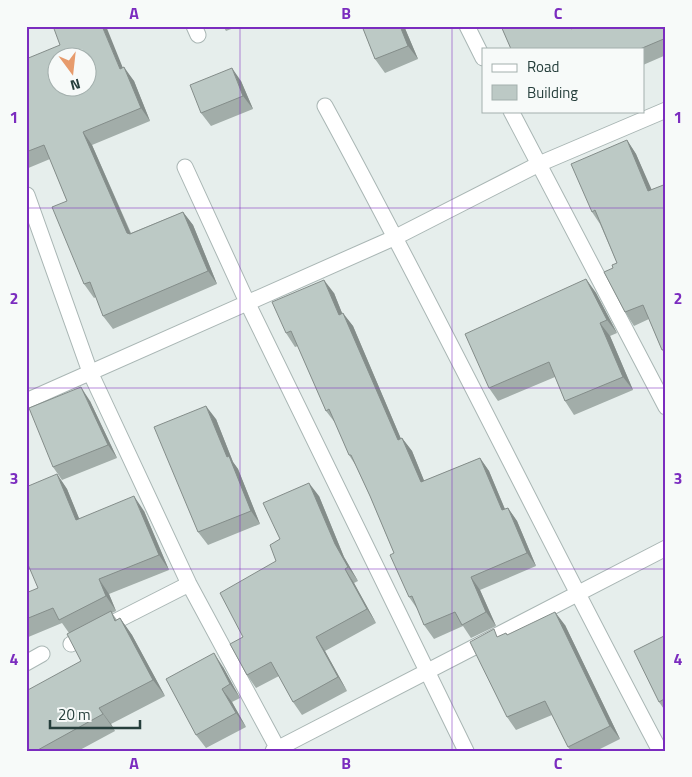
<svg xmlns="http://www.w3.org/2000/svg" width="692" height="777" font-family="'Titillium Web',sans-serif">
<style>
.lines{fill:none;stroke-linecap:round;stroke-linejoin:round}
.minor-casing{stroke:#a9b6b4;stroke-width:17}
.minor{stroke:#fff;stroke-width:15}
.wall{fill:#a2ada9}
.shaded-wall{fill:#848d8a}
.building{fill:#bcc9c5;stroke:#848d8a;fill-rule:evenodd}
.grid{fill:none;stroke:#7b2cbf;stroke-width:1;stroke-opacity:0.55}
.neatline{fill:none;stroke:#7b2cbf;stroke-width:2}
.grid-label{font-size:16px;text-anchor:middle;font-weight:bold;fill:#7b2cbf}
</style>
<rect width="100%" height="100%" fill="#e6eeec"/>
<g class="lines">
<defs>
<path id="minor" d="M194,26L198,35
M467,26L483,58
M325,106C441,319 546,537 660,751
M511,111L666,407
M185,167L247,302L466,751
M27,195L90,372L189,584L279,751
M26,401L396,237L539,164L666,110
M71,644L189,584
M26,663L42,654
M273,751L666,548"/>
</defs>
<use href="#minor" class="minor-casing"/>
<use href="#minor" class="minor"/>
</g>
<path class="wall" d="M223,26H239L226,31Z
M362,26H404L418,59L385,73L375,59Z
M501,26H573V28L666,26V55L643,65V49H511Z
M26,59L123,68L134,81L150,121L92,145L131,233L183,212L193,225L217,284L113,329L103,316L96,297L94,298L84,284L67,201L50,159L26,169Z
M241,81L253,109L211,126L201,113Z
M627,140L636,154L651,190L666,184V355L662,350L649,319L634,326L625,312L613,268L617,263L600,224L592,212Z
M586,279L596,293L617,333L610,336L633,390L574,415L565,401L555,377L498,401L489,388Z
M334,293L342,313L353,326L401,439L402,438L412,451L424,481L480,458L489,471L505,509L508,508L517,521L536,566L480,590L496,626L471,638L463,626L434,639L424,625L418,610L409,597L394,553L370,496L356,466L349,455L336,424L326,411L298,346L295,347L286,333Z
M90,401L117,458L62,480L53,467Z
M216,419L233,462L238,469L260,524L208,545L198,532Z
M57,474L67,489L79,519L144,511L169,570L109,594L116,611L112,613L117,620L120,618L132,635L165,696L111,724L115,731L78,751H26L81,661L69,633L62,623L26,638V604L38,588Z
M319,496L344,557L358,581L354,583L376,623L325,651L347,691L302,715L293,702L279,676L256,688L247,675L243,637L276,561L280,539Z
M565,625L620,739L596,751H571L568,747L552,715L516,730L507,717L499,636Z
M666,635V712L659,702Z
M223,667L240,698L232,702L246,727L206,748L196,735Z"/>
<path class="shaded-wall" d="M102,26H106L129,83L120,69Z
M400,26H404L418,59L408,46Z
M124,67L134,81L150,121L141,108Z
M232,68L241,81L253,109L243,96Z
M83,132L92,145L136,246L127,233Z
M627,140L636,154L658,204L648,191Z
M183,212L193,225L217,284L208,271Z
M586,279L596,293L617,333L607,320Z
M324,280L334,293L348,328L339,315Z
M343,313L353,326L407,453L398,440Z
M600,323L610,336L633,390L623,377Z
M81,387L90,401L117,458L108,445Z
M206,406L216,419L233,462L238,469L260,524L251,511L227,457Z
M402,438L412,451L430,495L421,482Z
M480,458L489,471L511,524L502,510Z
M57,474L67,489L86,535L76,520Z
M309,483L319,496L344,557L358,581L348,567L335,544Z
M134,496L144,511L169,570L159,555Z
M508,508L517,521L536,566L527,553Z
M345,569L354,583L376,623L367,609Z
M471,577L480,590L496,626L486,612Z
M99,579L109,594L116,611L106,596Z
M555,612L565,625L620,739L610,726Z
M120,618L132,635L165,696L153,680Z
M316,637L325,651L347,691L338,677Z
M214,653L223,667L240,698L230,684Z
M222,689L232,702L246,727L236,713Z
M99,708L111,724L115,731L103,714Z"/>
<path class="building" d="M53,26H102L120,69L124,67L141,108L83,132L127,233L130,234L183,212L208,271L103,316L90,282L84,284L52,207L67,201L44,145L26,152V59L60,45ZM58,58H88V88H58Z
M362,26H400L408,46L375,59Z
M501,26H570L571,29L577,26H666V38L640,49H511Z
M232,68L243,96L201,113L190,85Z
M627,140L648,191L666,184V348L662,350L643,305L625,312L604,272L613,268L612,265L617,263L595,210L592,212L571,164Z
M586,279L607,320L600,323L623,377L565,401L549,362L489,388L465,334Z
M324,280L339,315L343,313L398,440L402,438L421,482L480,458L502,510L508,508L527,553L471,577L486,612L462,625L455,612L424,625L412,596L409,597L390,555L394,553L370,496L351,455H349L329,409L326,411L291,331L286,333L272,302Z
M81,387L108,445L53,467L29,408Z
M206,406L227,457L229,456L251,511L198,532L154,427Z
M57,474L76,520L134,496L159,555L99,579L106,596L59,620L53,608L26,619V604L27,601L26,593L38,588L26,560V487Z
M309,483L335,544L348,567L345,569L367,609L316,637L338,677L293,702L271,662L247,675L230,644L243,637L220,593L276,561L270,545L280,539L263,503Z
M111,611L115,621L120,618L153,680L99,708L103,714L36,751H26V691L81,661L67,634Z
M555,612L610,726L568,747L545,701L507,717L470,642L494,629L497,637L506,633L507,635Z
M666,635V698L659,702L634,651Z
M214,653L230,684L222,689L236,713L196,735L166,679Z"/>
<path class="grid" d="M240,26V751M452,26V751M26,208H666M26,388H666M26,569H666"/>
<rect width="692" height="777" fill="none" stroke="#f7faf9" stroke-width="55"/>
<rect x="482" y="48" width="162" height="65" fill="#f7faf9" stroke="#a3afad"/>
<rect x="492" y="64" width="25" height="8" fill="#ffffff" stroke="#a3afad"/>
<text x="527" y="72" font-size="15" fill="#263f3c">Road</text>
<rect x="492" y="85" width="25" height="15" fill="#bcc9c5" stroke="#a3afad"/>
<text x="527" y="98" font-size="15" fill="#263f3c">Building</text>
<g transform="translate(72 72) rotate(165)"><circle r="24" fill="#f7faf9" stroke="#a3afad"/>
<path d="M0-4L9 19L0 12L-9 19Z" fill="#e79b6c"/>
<text y="-8" font-size="14" font-weight="bold" text-anchor="middle" fill="#263f3c">N</text>
</g>
<path d="M50 720v8h90v-8" fill="none" stroke="#263f3c" stroke-width="2.5"/>
<text x="58" y="720" font-size="15" fill="#263f3c" stroke="#f7faf9" stroke-width="4" paint-order="stroke">20 m</text>
<rect x="28" y="28" width="636" height="722" class="neatline"/>
<g class="grid-label">
<text x="134" y="19">A</text>
<text x="346" y="19">B</text>
<text x="558" y="19">C</text>
<text x="14" y="123">1</text>
<text x="678" y="123">1</text>
<text x="14" y="304">2</text>
<text x="678" y="304">2</text>
<text x="14" y="484">3</text>
<text x="678" y="484">3</text>
<text x="14" y="665">4</text>
<text x="678" y="665">4</text>
<text x="134" y="769">A</text>
<text x="346" y="769">B</text>
<text x="558" y="769">C</text>
</g>
</svg>
